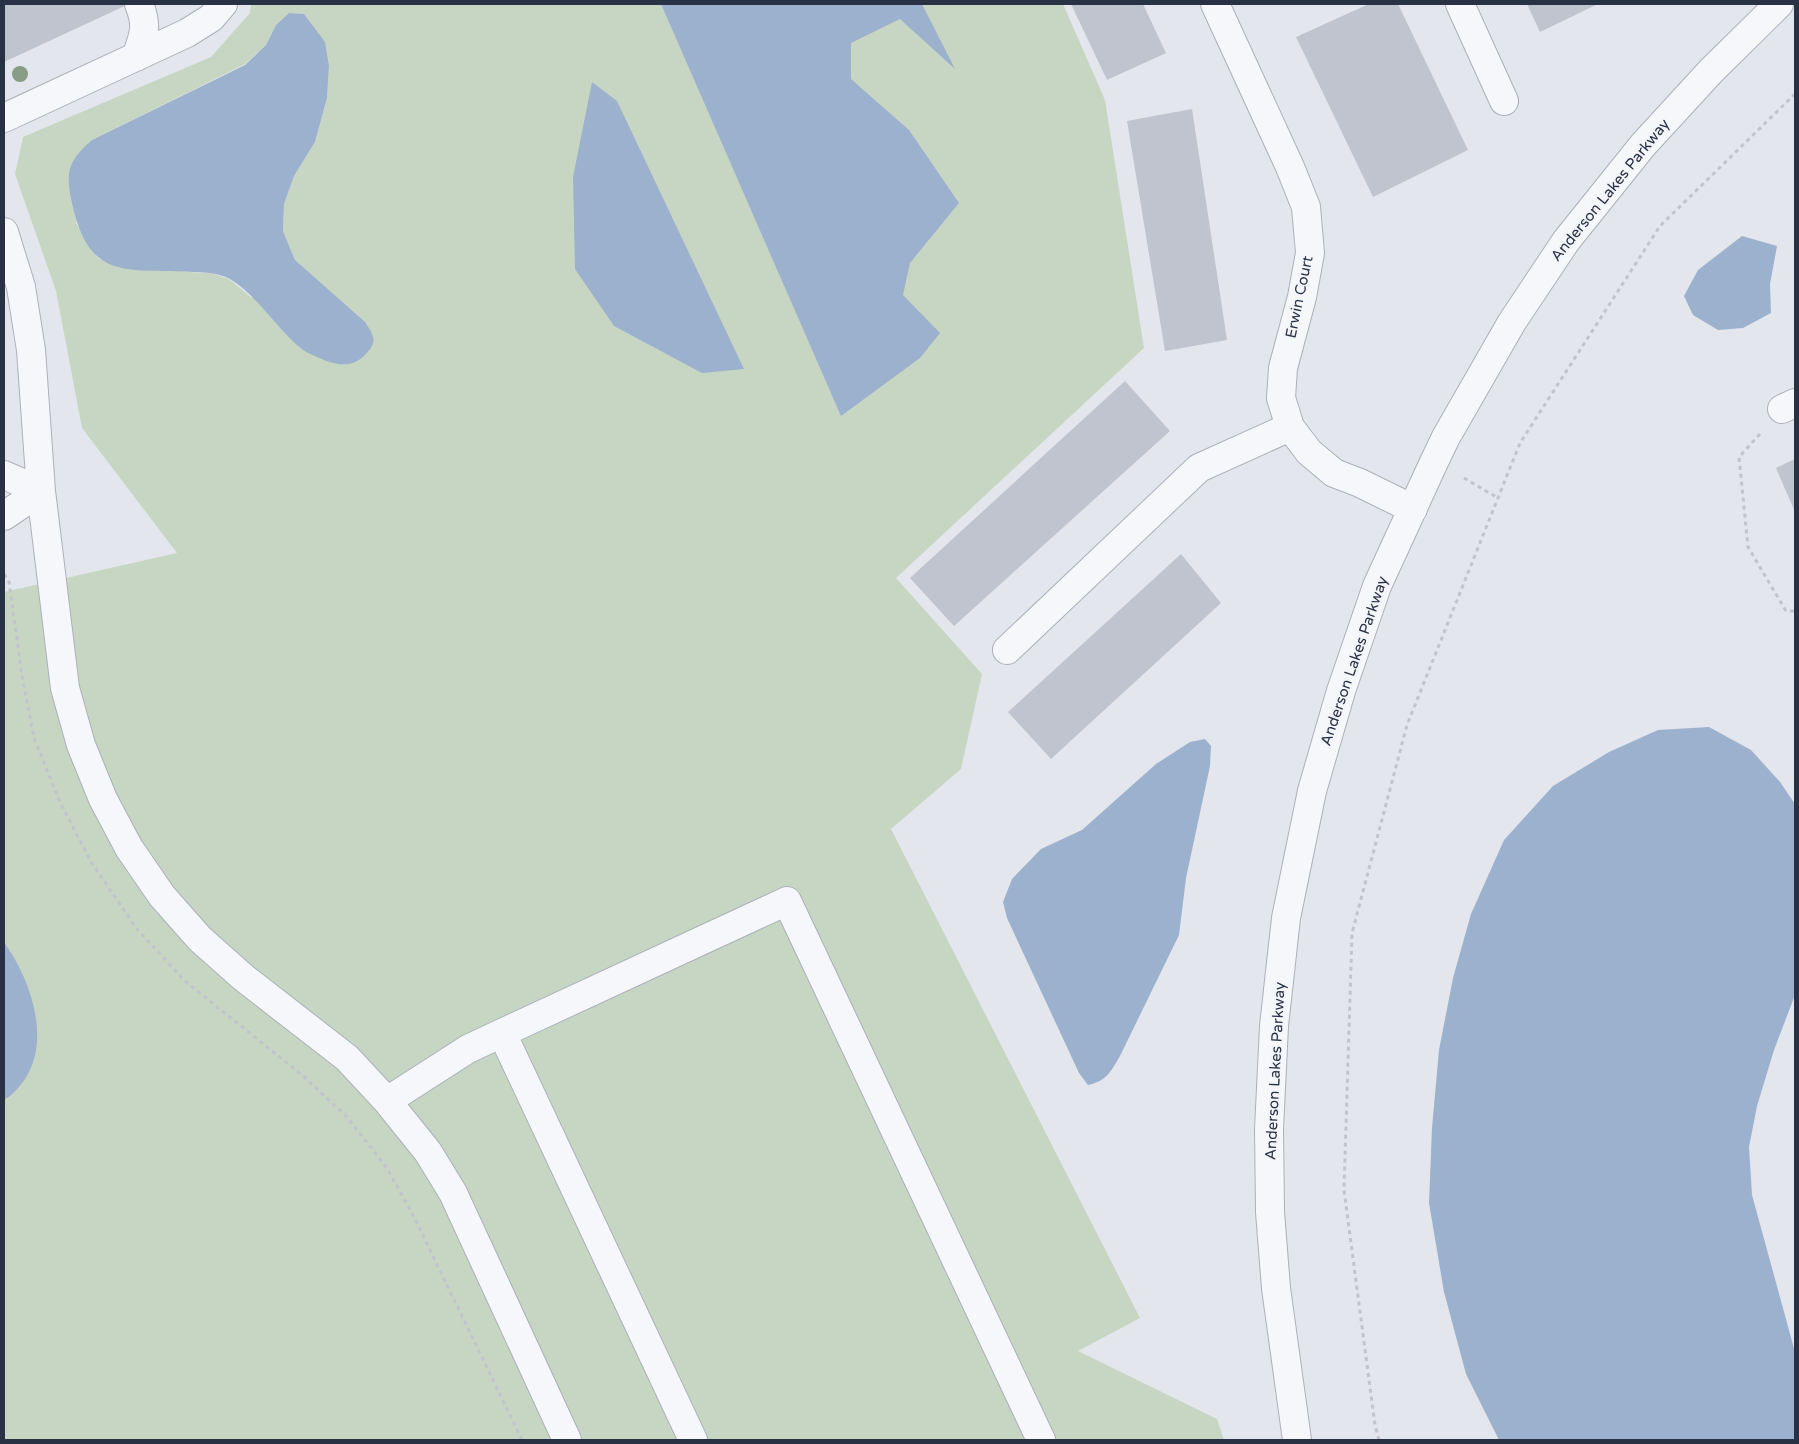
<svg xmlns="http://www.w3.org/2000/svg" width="1799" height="1444" font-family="'Varela Round',sans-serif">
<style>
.green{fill:#c7d6c3;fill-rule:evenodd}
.water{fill:#9cb1ce}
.building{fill:#bfc4cf}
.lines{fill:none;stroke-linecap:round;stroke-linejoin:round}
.minor-casing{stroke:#abb0ba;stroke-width:30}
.path{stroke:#c1c4cb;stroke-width:3;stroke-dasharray:4 4;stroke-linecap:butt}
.minor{stroke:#f6f7fa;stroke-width:28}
.tree{fill:#879d87}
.labels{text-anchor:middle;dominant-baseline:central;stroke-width:4.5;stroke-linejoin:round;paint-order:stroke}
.street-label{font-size:15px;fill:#293245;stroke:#f3f5f9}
</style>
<rect width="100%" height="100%" fill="#e3e6ec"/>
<path class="green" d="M251,4H1063L1105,100L1144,348L896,578L982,674L961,769L891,829L1140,1318L1078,1351L1217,1419L1224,1440H4V1100L8,1098L11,952L4,942V592L177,553L82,428L56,291L15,174L23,137L211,57L250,13ZM289,13L304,14L329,66L327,98L315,142L294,176L284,204L283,231L295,260L319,282L252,298L229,279L211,273L189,272L99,259L88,244L76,223L92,140L245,64L266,45L276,25Z"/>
<path class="water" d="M661,4H922L955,69L900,19L851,43V79L909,130L959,203L910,263L903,295L940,333L920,358L841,416Z
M289,13L304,14L325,42L329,66L327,98L315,142L294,176L284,204L283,231L295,260L365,322C370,330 378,339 370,349C356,369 338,367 317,357C313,355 307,353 303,350C277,330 259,297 230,279C219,273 205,272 193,272C128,268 89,283 72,203C65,172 68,161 92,140L245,65L266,45L276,25Z
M592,82L617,101L744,369L702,373L614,326L575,269L573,177Z
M1742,236L1777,246L1770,284L1771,313L1743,328L1718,330L1693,315L1684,296L1698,270Z
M1709,727L1751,750L1780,782L1795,804V995L1774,1050L1757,1106L1749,1147L1752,1195L1795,1352V1440H1499L1466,1374L1444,1292L1429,1203L1432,1128L1439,1050L1453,978L1471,914L1504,840L1553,786L1609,752L1658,730Z
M1205,739L1211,746L1210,766L1186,878L1179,935L1120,1056C1111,1071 1107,1081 1088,1085L1079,1073L1007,918L1003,902L1012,879L1041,849L1082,830L1156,764L1190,742Z
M4,942C32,981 55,1048 18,1088C14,1092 10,1097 4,1100Z"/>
<path class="building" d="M4,4H129L4,62Z
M1071,4H1143L1166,53L1107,80Z
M1369,4H1398L1468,150L1373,197L1296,37Z
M1527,4H1598L1540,32Z
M1192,109L1227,340L1165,351L1127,121Z
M1125,381L1170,431L954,626L910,578Z
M1795,459V512L1776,468Z
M1181,554L1221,603L1051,759L1008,712Z"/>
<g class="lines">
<defs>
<path id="minor" d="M1215,4L1290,167L1306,207L1310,253L1302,297L1283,368L1281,398L1290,427L1309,452L1334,473L1360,483L1413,509
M1460,4L1504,101
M136,57C144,35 148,26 139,4
M4,118L187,33L211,18L223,4
M4,232L21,287L31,350L41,491L65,688L81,745L103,799L129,848L162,896L200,939L244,978L347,1058L387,1101L428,1152L453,1193L567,1440
M1782,409L1795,403
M4,475L41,491
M4,516L41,491
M1007,650L1199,468L1290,427
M387,1101L468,1049L502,1033
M693,1440L502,1033L787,901L1041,1440
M1297,1440L1276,1288L1270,1212L1269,1129L1274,1026L1286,918L1312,791L1341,691L1377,586L1434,462L1446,437L1512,322L1566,241L1643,145L1711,71L1779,4"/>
</defs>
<use href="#minor" class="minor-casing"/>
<path class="path" d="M1760,434L1739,457L1748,547L1786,611H1795
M1464,478L1498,498
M4,574L9,582L22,676L34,738L60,802L91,862L137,929L185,981L302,1075L347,1117L387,1168L414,1217L522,1440
M1379,1440L1375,1425L1344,1190L1352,933L1407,725L1520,443L1660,226L1795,94"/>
<use href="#minor" class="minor"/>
</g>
<circle class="tree" cx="20" cy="74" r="8"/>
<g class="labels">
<g class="street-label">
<text transform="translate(1610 190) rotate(-51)">Anderson Lakes Parkway</text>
<text transform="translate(1299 297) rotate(-78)">Erwin Court</text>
<text transform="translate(1354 661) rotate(-71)">Anderson Lakes Parkway</text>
<text transform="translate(1275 1071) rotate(-87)">Anderson Lakes Parkway</text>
</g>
</g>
<rect width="1799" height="1444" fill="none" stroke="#293245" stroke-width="10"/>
</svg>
